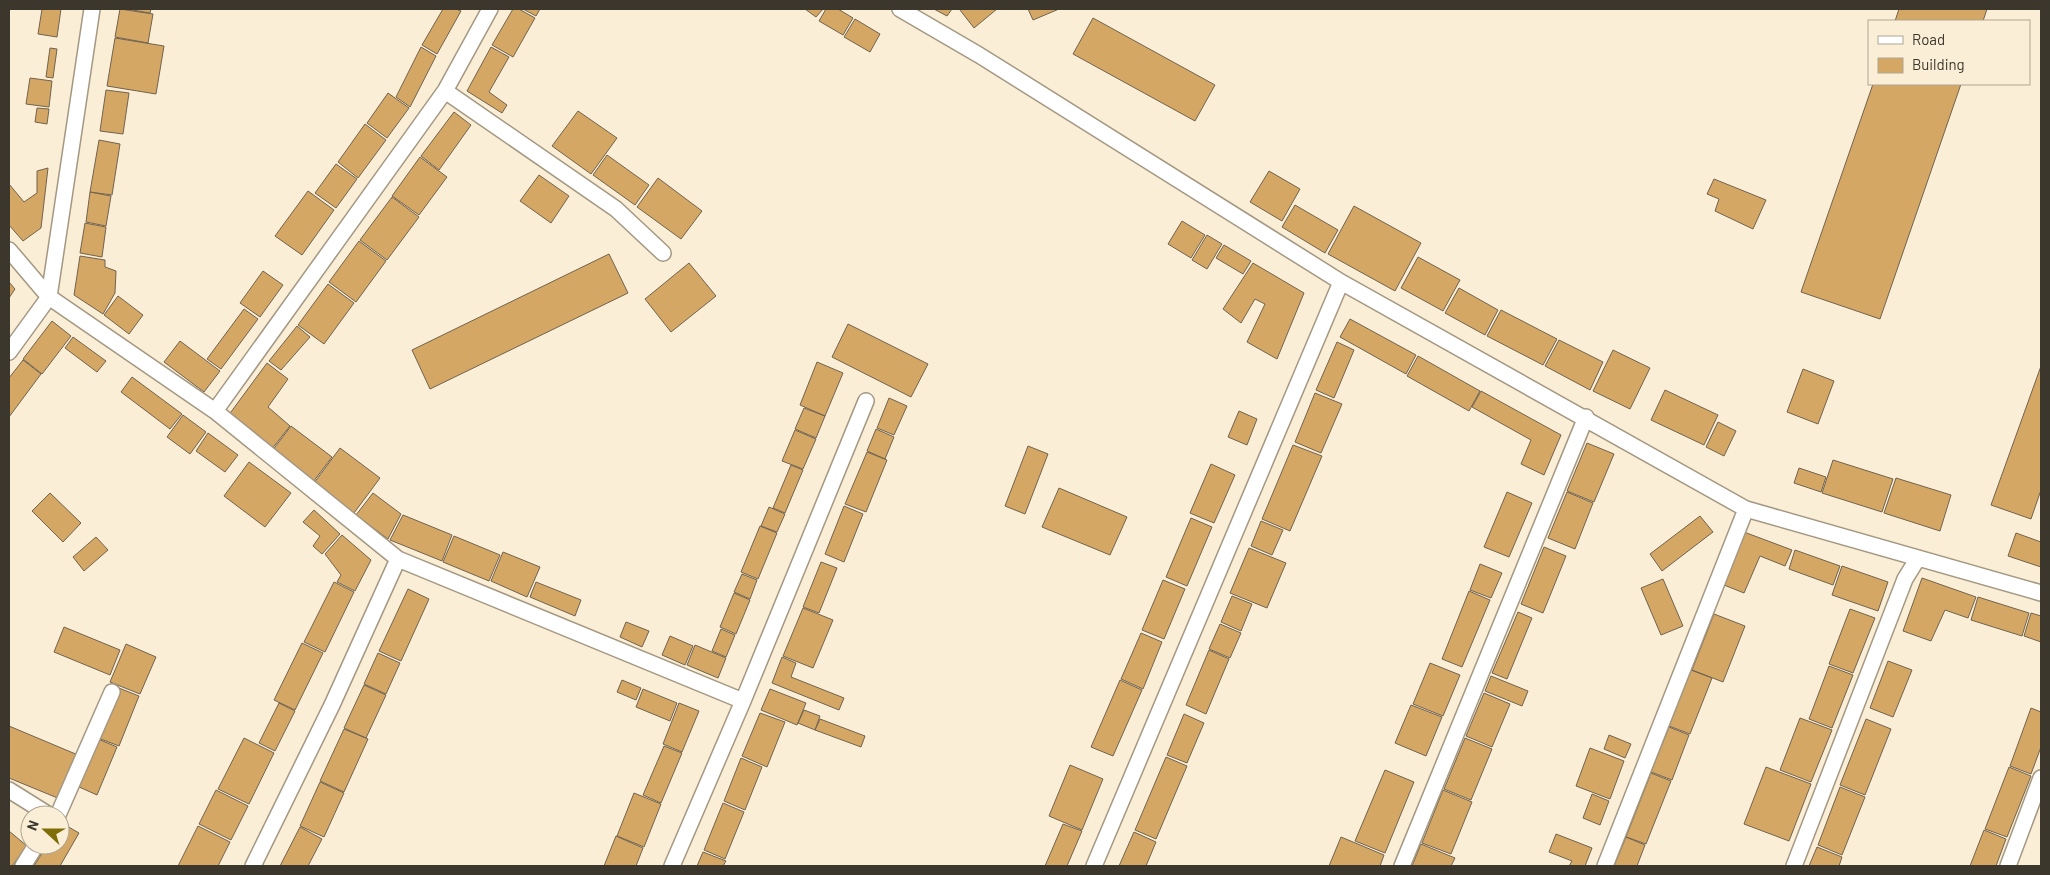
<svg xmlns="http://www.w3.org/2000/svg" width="2050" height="875" font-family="Barlow,sans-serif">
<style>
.building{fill:#d4a764;stroke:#716350}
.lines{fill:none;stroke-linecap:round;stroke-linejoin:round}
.street-casing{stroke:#a49883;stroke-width:18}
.street{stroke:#fff;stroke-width:15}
</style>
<rect width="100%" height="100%" fill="#fbeed6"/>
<path class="building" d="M42,9H61L57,37L38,34Z
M120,9L153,14L148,43L115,37Z
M126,9H151L150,13Z
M443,9H456L461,11L437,54L422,45Z
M513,9H519L535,18L513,57L492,45Z
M523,9H540L536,16Z
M805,9H823L816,17Z
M826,9H838L853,18L843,35L819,21Z
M934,9H952L947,16Z
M962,9H997L974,28L960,10Z
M1028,9H1059L1033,20Z
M1899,9H1987L1983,21H1895Z
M1093,18L1215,85L1195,121L1073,54Z
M855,19L880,34L870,52L844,37Z
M115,38L164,46L156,94L107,86Z
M421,47L436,56L410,107L396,97Z
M491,47L509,57L489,92L507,105L502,113L467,91Z
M50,48L57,49L53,78L46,77Z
M30,78L52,81L49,107L26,104Z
M1873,84H1961L1880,319L1801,292Z
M106,90L129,93L123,134L100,131Z
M388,93L409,108L387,138L367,123Z
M37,108L49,109L47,124L35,122Z
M578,111L617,138L591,174L552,146Z
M454,112L471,125L439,170L421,156Z
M365,124L386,140L358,178L338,162Z
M99,140L120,144L112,195L90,192Z
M607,155L649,185L635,205L593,175Z
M420,157L447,177L419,215L392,196Z
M336,164L357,179L336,208L315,193Z
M48,168L41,228L23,241L9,225V184L24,202L37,193V171Z
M1269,171L1300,189L1282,221L1250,202Z
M539,175L569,196L551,223L520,201Z
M658,178L702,211L681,239L637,207Z
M1714,179L1766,200L1753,229L1715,211L1719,199L1707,194Z
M308,191L334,210L302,255L275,236Z
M90,192L111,196L106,226L86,222Z
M392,197L419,217L387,260L360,240Z
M1295,205L1338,230L1325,253L1282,227Z
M1354,206L1421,243L1395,291L1328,254Z
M1182,221L1205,235L1191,258L1168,244Z
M85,223L106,227L102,257L80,253Z
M1207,235L1222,244L1207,269L1192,260Z
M359,241L386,261L356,302L329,282Z
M1224,245L1251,261L1243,274L1216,258Z
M609,254L628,293L430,389L412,350Z
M80,256L105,260V267L116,271L115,293L103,314L74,295Z
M1418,257L1460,280L1443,311L1401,288Z
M689,263L716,296L671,332L645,299Z
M1253,263L1304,293L1277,359L1247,342L1265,304L1255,299L1241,323L1223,309Z
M263,271L283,285L260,317L240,303Z
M9,282L15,289L9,298Z
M328,284L354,303L324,344L298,325Z
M1459,288L1498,310L1485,335L1445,313Z
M118,296L143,315L129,334L104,315Z
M244,309L258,319L221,369L207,359Z
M1501,310L1557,339L1543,365L1487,336Z
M1350,319L1416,355L1406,374L1340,337Z
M52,321L71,336L42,374L23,359Z
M848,324L928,364L911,397L832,357Z
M297,326L310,337L281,370L269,361Z
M73,337L106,361L97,372L65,348Z
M1559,340L1603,362L1590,390L1545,366Z
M180,341L220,371L204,392L164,362Z
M1337,342L1354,350L1334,398L1316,390Z
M1613,350L1650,368L1630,409L1593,391Z
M1418,356L1480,391L1469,411L1407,376Z
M23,360L41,374L9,417V378Z
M817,362L843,373L825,416L800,405Z
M267,363L288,379L268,407L290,426L271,450L228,416Z
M2041,366V490L2031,519L1991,505Z
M1803,369L1834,381L1818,424L1787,412Z
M132,377L182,414L170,429L121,392Z
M1665,390L1718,415L1704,445L1651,420Z
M1481,391L1561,435L1544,475L1521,464L1531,440L1472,407Z
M1315,393L1342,404L1321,453L1295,442Z
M889,398L907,406L894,435L877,428Z
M804,408L825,416L816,438L795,429Z
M1239,411L1257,419L1247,445L1228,437Z
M183,415L206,432L190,454L167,437Z
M1718,422L1736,431L1724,456L1706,447Z
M291,426L332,457L313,482L272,451Z
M876,429L894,437L885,459L867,451Z
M795,430L816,439L803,469L782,461Z
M208,433L238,455L225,472L196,451Z
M1587,443L1614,454L1594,502L1567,491Z
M1293,445L1322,456L1290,531L1262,519Z
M1028,446L1048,454L1025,514L1005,506Z
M340,448L380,478L354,513L314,483Z
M867,452L887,460L866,512L845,504Z
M1833,460L1893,479L1882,512L1822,493Z
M249,462L291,493L265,527L224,496Z
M1211,464L1235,475L1214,523L1190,513Z
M791,465L803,470L785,513L773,508Z
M1799,468L1826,477L1821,492L1794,483Z
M1896,478L1951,495L1940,531L1884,513Z
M1059,488L1127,517L1110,555L1042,527Z
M1507,492L1532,503L1509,557L1484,547Z
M1567,492L1593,503L1575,549L1548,538Z
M50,493L81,523L63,542L32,511Z
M373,493L401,514L388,539L356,515Z
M844,506L863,514L844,562L825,554Z
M769,507L785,514L777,532L761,526Z
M314,510L340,534L322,554L313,546L320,536L303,522Z
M403,515L452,535L442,561L390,540Z
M1700,516L1713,532L1662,571L1650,554Z
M1191,518L1212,527L1187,586L1166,577Z
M1261,521L1283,530L1272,555L1251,546Z
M760,526L777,533L758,579L741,572Z
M1744,532L1792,550L1785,566L1760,556L1744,593L1724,585Z
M2016,533L2041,542V567L2008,556Z
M342,535L371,560L355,591L337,582L341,575L325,554Z
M454,536L500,555L489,581L443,562Z
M96,537L108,550L84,571L73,557Z
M1544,547L1566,556L1543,613L1521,604Z
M1249,548L1286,563L1267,608L1230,593Z
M1795,550L1840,566L1833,585L1789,569Z
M503,552L540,567L527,597L491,581Z
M821,562L837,568L819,613L803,607Z
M1480,564L1502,573L1491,598L1470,590Z
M1842,566L1888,582L1878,611L1832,595Z
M742,574L757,580L750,599L734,592Z
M1922,578L1976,597L1968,618L1945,610L1931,641L1903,631Z
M1663,579L1683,626L1661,635L1641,588Z
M1163,580L1185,589L1164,639L1142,630Z
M334,582L354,592L325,652L304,642Z
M536,582L581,600L575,616L530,597Z
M408,589L429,599L401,661L379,651Z
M1469,591L1490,600L1462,667L1442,659Z
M734,593L750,600L736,634L720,627Z
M1232,596L1252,604L1241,631L1221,622Z
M1978,597L2029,613L2022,636L1971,620Z
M803,608L833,620L813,668L783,656Z
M1850,609L1875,618L1853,673L1829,664Z
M1518,612L1532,618L1507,679L1492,673Z
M2031,613L2041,616V642L2024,636Z
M1714,614L1745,626L1723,682L1692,670Z
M626,622L649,631L642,647L620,637Z
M1220,624L1241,633L1230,658L1209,649Z
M64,627L120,650L110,675L54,652Z
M721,629L735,635L726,657L712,651Z
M1141,633L1162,642L1143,689L1121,679Z
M670,636L693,646L685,665L662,655Z
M302,643L323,653L295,710L274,700Z
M126,644L156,657L140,694L110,682Z
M695,645L726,658L718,678L687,665Z
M1209,650L1229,659L1206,714L1186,705Z
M378,653L400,663L386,694L364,684Z
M782,657L796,663L791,677L844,698L839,710L772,683Z
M1888,661L1912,670L1893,717L1870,708Z
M1430,663L1460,675L1443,716L1413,704Z
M1829,666L1853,675L1832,728L1809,719Z
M1691,670L1712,678L1690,734L1669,726Z
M1491,676L1528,691L1522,706L1485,691Z
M622,680L641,688L636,700L617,692Z
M1120,680L1142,690L1113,756L1091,747Z
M364,685L386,695L366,738L344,728Z
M119,688L139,696L119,746L98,738Z
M643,689L677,703L670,721L636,707Z
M770,689L806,703L797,725L761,710Z
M1484,693L1510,704L1492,747L1466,736Z
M279,703L295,711L275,751L259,743Z
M679,703L699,711L682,752L663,744Z
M1411,705L1442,717L1426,756L1395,743Z
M2031,708L2041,712V747L2031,774L2010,766Z
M804,710L820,716L815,730L798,723Z
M760,713L785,722L767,767L742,756Z
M1184,714L1204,723L1187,763L1167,755Z
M1800,718L1832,730L1811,782L1780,770Z
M820,719L865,736L861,747L815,730Z
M1866,719L1891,729L1865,795L1840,785Z
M9,726L78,755L60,799L9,778Z
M1669,727L1689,735L1672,780L1651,772Z
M344,729L368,739L344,792L320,781Z
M1609,735L1631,744L1625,758L1604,749Z
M244,738L274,753L249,804L218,789Z
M1465,738L1492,749L1471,800L1444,789Z
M98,739L117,747L97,795L77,786Z
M664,746L682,753L661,803L643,795Z
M1590,748L1624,761L1610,799L1576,786Z
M1166,757L1187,766L1156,839L1135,830Z
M741,758L762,767L745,810L724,801Z
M1070,765L1103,779L1082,830L1049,816Z
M1766,767L1811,784L1789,841L1744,824Z
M2009,767L2031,776L2007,837L1985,829Z
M1385,770L1414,782L1385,853L1355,841Z
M1651,773L1671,781L1646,844L1626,837Z
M320,782L344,793L324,837L300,826Z
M1840,787L1865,797L1842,855L1818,845Z
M216,790L248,806L231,840L199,824Z
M1443,790L1472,802L1451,854L1422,843Z
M634,793L661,804L644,847L617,836Z
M1592,794L1609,801L1600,825L1583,818Z
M723,803L744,812L725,859L704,850Z
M60,822L79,833L60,866H34L47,845H60Z
M1063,824L1082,831L1067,866H1045Z
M198,826L230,842L218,866H178Z
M300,827L322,839L308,866H280Z
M1984,830L2006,839L1996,866H1970Z
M9,831L27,846L12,866H9Z
M1134,832L1156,842L1146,866H1119Z
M1556,834L1592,848L1585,866H1569L1572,861L1549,852Z
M616,836L643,848L636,866H604Z
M1341,837L1384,855L1380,866H1329Z
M1626,837L1645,845L1637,866H1614Z
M1421,844L1455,858L1451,866H1412Z
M1817,847L1842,857L1839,866H1809Z
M703,852L726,861L723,866H697Z"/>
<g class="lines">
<defs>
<path id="street" d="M900,9L979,55L1341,282L1746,509L2041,593
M445,91L616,209L663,253
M9,250L49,297L215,411L398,559L743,701
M9,352L49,297L92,9
M215,411L445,91L490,9
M9,790L49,815
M58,815L112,692
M23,866L36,845
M253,866L332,705L398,559
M672,866L743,701L866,401
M1094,866L1341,282
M1402,866L1586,417
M1605,866L1746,509
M1794,866L1905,579L1918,558
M2008,866L2041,778"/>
</defs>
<use href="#street" class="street-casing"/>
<use href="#street" class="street"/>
</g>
<rect width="2050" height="875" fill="none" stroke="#3c372d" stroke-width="20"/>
<rect x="1868" y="20" width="162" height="65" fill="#fbeed6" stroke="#afa592"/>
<rect x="1878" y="36" width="25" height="8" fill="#ffffff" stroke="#afa592"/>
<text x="1912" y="45" font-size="15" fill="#3c372d">Road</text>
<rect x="1878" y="58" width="25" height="15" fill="#d4a764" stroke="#afa592"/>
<text x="1912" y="70" font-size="15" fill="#3c372d">Building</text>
<g transform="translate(45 830) rotate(291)"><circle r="24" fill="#fbeed6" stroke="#afa592"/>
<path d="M0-4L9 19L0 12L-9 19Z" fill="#7f6d08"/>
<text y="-8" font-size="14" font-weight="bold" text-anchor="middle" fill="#3c372d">N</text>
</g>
</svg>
